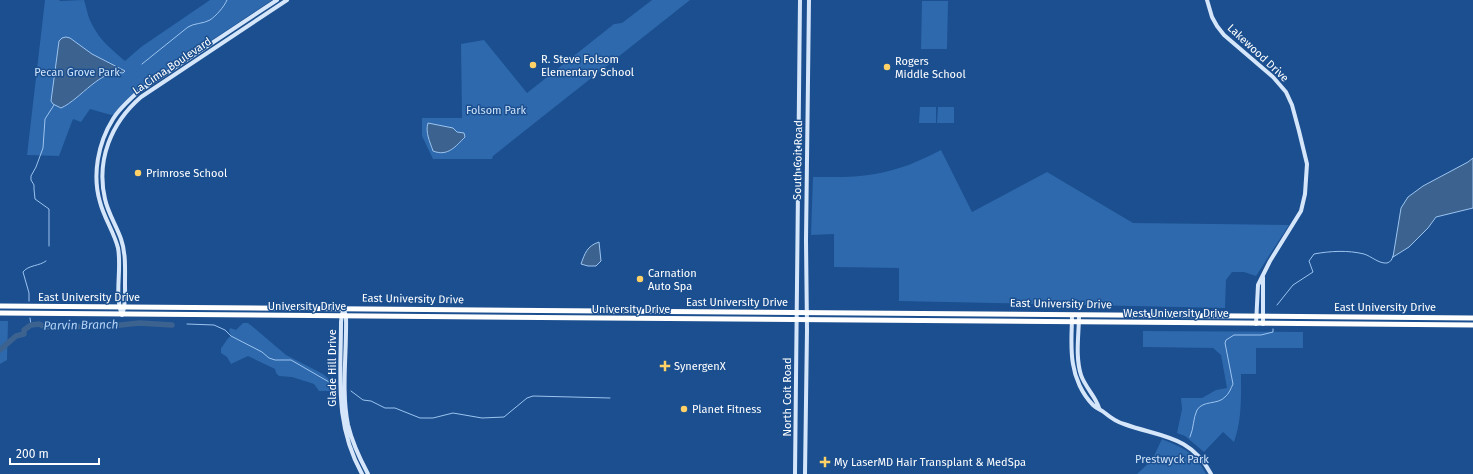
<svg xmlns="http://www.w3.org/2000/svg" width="1473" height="474" font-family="'Fira Sans',sans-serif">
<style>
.green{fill:#2e69ad}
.water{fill:#3c6290;stroke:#9cc4f0}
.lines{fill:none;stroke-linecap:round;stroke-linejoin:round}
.stream{stroke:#9cc4f0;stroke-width:1}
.river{stroke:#3c6290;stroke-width:5.5}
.secondary{stroke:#d6e6fa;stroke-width:4}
.highway{stroke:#fff;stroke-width:5}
.poi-dot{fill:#ffd166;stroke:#1b4f8f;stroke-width:1.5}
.labels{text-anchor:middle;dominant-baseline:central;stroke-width:3;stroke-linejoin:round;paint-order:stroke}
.street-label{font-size:11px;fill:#fff;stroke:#1b4f8f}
.poi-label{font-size:11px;fill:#fff;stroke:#1b4f8f;text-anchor:start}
.park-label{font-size:11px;fill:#cfe3fa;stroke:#1b4f8f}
.water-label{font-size:12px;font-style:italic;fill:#b5d3f5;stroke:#1b4f8f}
</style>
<rect width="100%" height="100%" fill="#1b4f8f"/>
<path class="green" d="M45,0H59L60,1L84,0C86,6 87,12 89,18C98,39 109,47 125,61L141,47L210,0H272L141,87L126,100L114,114L111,115L90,109L81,122L73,119L59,156L27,155Z
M652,0H690L493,156L492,159H433L422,136V118H462L461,44L484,40L527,93L614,24L622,23Z
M922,1H948L947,49H921Z
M920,107H936V123H919Z
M938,107H954V123H937Z
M941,150L972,212L1047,172L1133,223L1289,225L1256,276L1244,272H1232L1226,280L1225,308L899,301V268L834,267V234L811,235L813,177C833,177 854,178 875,174C899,170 920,161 941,150Z
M0,321H8L7,360L0,364Z
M243,323H248L253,327L286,355L323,374L331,381V391H319L314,384L292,377L279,376L276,373L275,369L248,356L231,364L227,357L221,353V348C225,344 226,339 231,336L229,331L230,328L236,330Z
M1143,331L1303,332V348H1256V374H1241C1241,397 1242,420 1234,442L1223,432L1204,452L1185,436L1177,433L1182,409L1181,398H1202L1216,390L1227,388L1221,355L1213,348L1143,347Z
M1162,439C1183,448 1195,452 1206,474H1137L1152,460Z"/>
<path class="water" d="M66,37L70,38L92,54L125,71L123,73C101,68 81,99 61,108L53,104L51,101L59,41L62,38Z
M428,123L453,128L457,132L464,133L465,137C456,146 448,157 433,151C430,142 425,132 428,123Z
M1473,158V208L1436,217L1428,228L1409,247L1393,257L1401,208L1408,197L1423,186L1468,162Z
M599,242L601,261L596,266H588L581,264C585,253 587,246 599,242Z"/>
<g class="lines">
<path class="stream" d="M142,64L188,27C194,23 203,24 210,20C216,16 224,7 227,0
M49,246V209L35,199L34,189V185L31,180V176L36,167L43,148L45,119L54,105
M29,301V293L23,272C28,265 40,266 46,261
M1277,305L1293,285L1313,272L1309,261L1314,254C1330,251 1348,250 1364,254C1371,256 1379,264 1387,263C1391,262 1392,259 1393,256
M30,318L31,325
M187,324L214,325L225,330L231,336L262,352L269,358L275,360H291L336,386
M351,391L363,400L371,401L385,408H395L420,418H433L453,413L482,418L504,417L527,398L533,396L610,398
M1190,437C1194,428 1193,418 1197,410C1203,400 1218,405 1225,397C1229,394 1231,388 1233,384L1225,343L1226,340L1234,335H1261L1273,332V329"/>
<path class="river" d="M0,350L16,336L24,334V330L31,325L39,324L46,327L58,326L102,327L139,323L172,325"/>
<path class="secondary" d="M1207,0L1212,17L1217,26L1224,35L1273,77L1286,92L1292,105L1299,131L1307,164L1305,194L1301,211L1270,261L1258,285L1256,324
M1263,277V324
M344,309L346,317C347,352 341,390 348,425C352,442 360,459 368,474
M344,309L342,314L341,322C341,378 334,423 362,474
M122,315C126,305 125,295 125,284C125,269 126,253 121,239C116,225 108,213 105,199C96,160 111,123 141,97L287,0
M122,315C114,294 122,270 118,248C114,232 104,218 100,202C92,175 98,143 113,119C119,109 129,100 138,92L277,0
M1072,315C1072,331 1070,348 1073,364C1075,378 1082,394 1093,405C1096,408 1101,410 1105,413C1111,418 1117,422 1124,424C1160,437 1191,435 1211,474
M1079,315C1079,334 1075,356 1081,375C1085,387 1096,397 1099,408
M795,474L800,0
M805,474L807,330L806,240L809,0"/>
<path class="highway" d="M0,306L1473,318
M0,313L1473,325"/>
</g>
<g class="poi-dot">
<circle cx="533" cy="65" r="4"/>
<circle cx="887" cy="67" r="4"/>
<circle cx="138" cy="173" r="4"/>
<circle cx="640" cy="279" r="4"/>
<path d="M663 360h4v4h4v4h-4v4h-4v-4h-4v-4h4z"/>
<circle cx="684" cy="409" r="4"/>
<path d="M823 456h4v4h4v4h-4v4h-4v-4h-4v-4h4z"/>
</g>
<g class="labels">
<g class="street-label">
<text transform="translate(1258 53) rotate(43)">Lakewood Drive</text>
<text transform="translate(172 66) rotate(-34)">La Cima Boulevard</text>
<text transform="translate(798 160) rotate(-89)">South Coit Road</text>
<text x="89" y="297">East University Drive</text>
<text transform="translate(413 299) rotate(1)">East University Drive</text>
<text x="737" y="302">East University Drive</text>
<text transform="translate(1061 304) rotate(1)">East University Drive</text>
<text x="307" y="306">University Drive</text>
<text x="1385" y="307">East University Drive</text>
<text x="631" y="309">University Drive</text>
<text x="1176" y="313">West University Drive</text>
<text transform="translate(332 368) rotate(-90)">Glade Hill Drive</text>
<text transform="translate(787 397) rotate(-90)">North Coit Road</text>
</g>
<g class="poi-label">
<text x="541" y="59">R. Steve Folsom<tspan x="541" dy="13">Elementary School</tspan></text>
<text x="895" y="61">Rogers<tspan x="895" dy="13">Middle School</tspan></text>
<text x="146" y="173">Primrose School</text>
<text x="648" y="273">Carnation<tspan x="648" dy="13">Auto Spa</tspan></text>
<text x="674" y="366">SynergenX</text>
<text x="692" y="409">Planet Fitness</text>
<text x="834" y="462">My LaserMD Hair Transplant &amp; MedSpa</text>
</g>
<g class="park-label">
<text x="77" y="72">Pecan Grove Park</text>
<text x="496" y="110">Folsom Park</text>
<text x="1172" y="459">Prestwyck Park</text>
</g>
<g class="water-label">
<text transform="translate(81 325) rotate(-1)">Parvin Branch</text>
</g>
</g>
<path d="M10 458v6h89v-6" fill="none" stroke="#ffffff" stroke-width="2"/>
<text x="16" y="458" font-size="12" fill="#ffffff" stroke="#1b4f8f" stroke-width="3" paint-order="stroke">200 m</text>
</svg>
